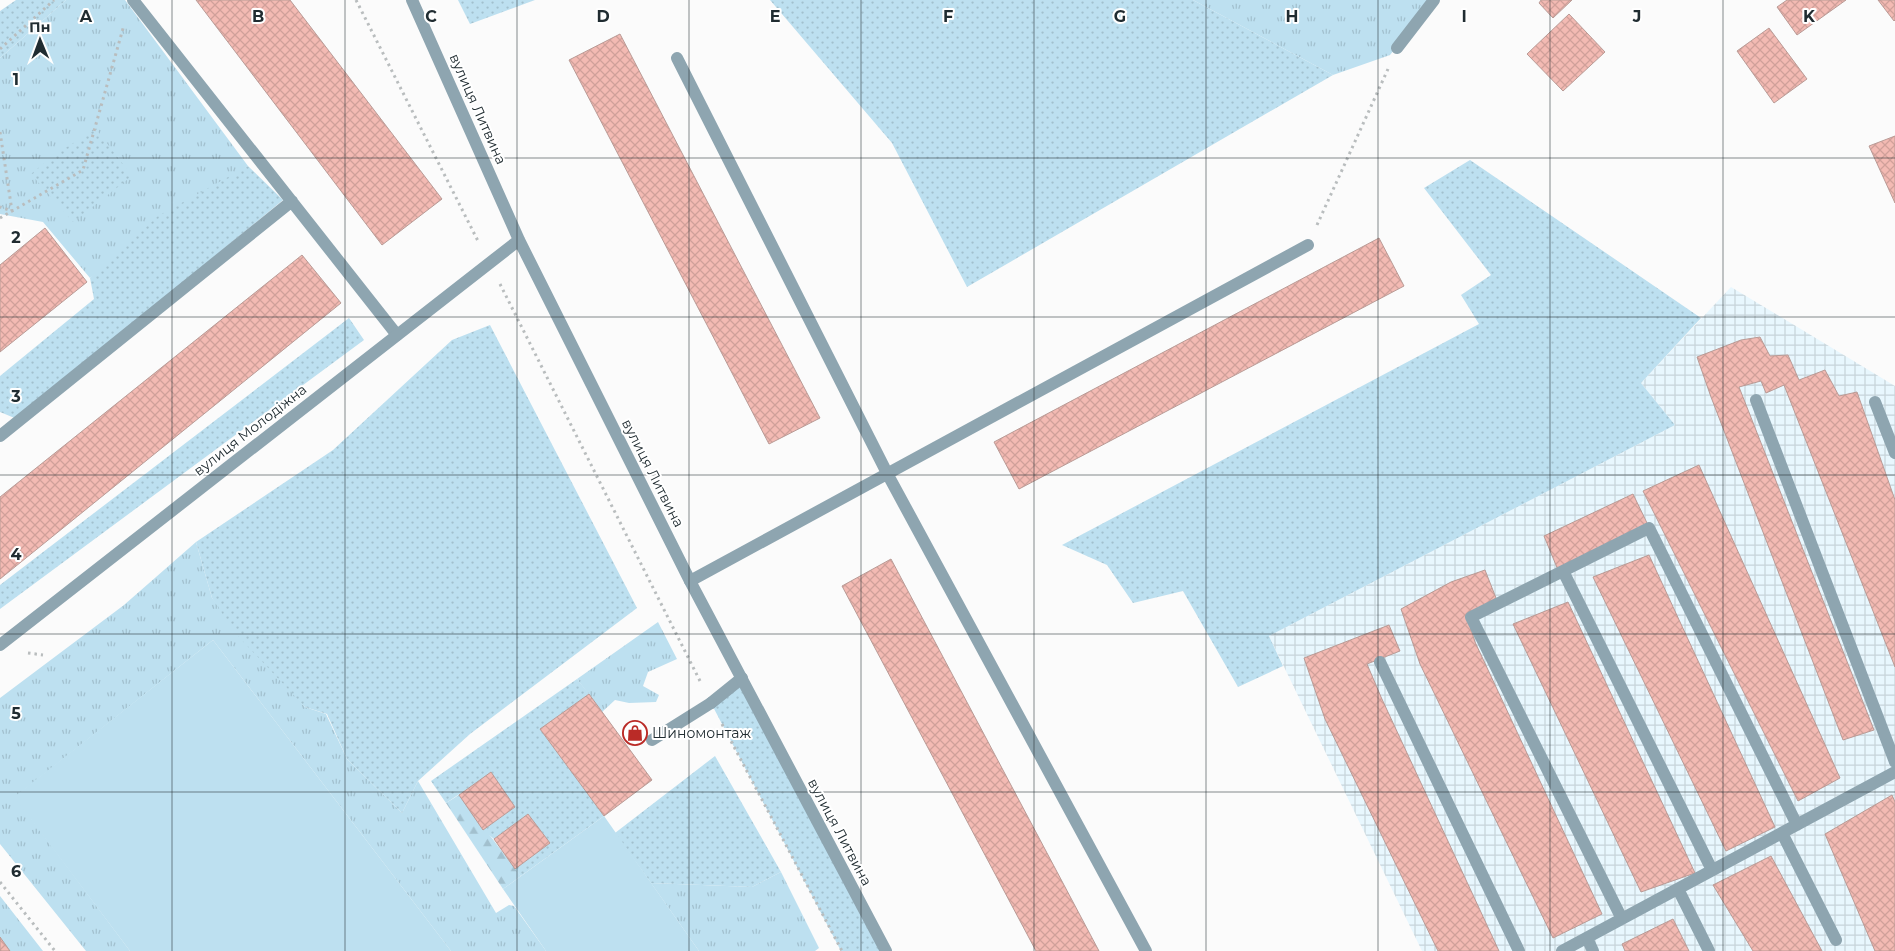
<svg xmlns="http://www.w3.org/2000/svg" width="1895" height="951" font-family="Montserrat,sans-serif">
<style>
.industrial{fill:url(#industrial-grid)}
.grass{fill:url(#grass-tufts)}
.forest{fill:url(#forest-firs)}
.park{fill:url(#park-dots)}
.pitch{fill:#bde0f0}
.building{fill:url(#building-cross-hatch);stroke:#b99b96}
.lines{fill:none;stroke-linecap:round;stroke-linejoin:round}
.path{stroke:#b9bdbe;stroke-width:3;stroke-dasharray:2.5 4;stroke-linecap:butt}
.service{stroke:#8ea5b0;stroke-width:12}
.minor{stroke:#8ea5b0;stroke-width:12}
.grid{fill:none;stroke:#202c31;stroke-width:1;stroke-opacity:0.55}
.labels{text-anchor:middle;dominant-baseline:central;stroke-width:4;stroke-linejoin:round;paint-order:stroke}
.street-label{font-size:14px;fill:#202c31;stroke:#fff}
.poi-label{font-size:14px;fill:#202c31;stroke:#fff;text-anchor:start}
.grid-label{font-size:16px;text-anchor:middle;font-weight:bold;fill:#202c31;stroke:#fff;stroke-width:4;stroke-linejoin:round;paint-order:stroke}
</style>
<defs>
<pattern id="industrial-grid" width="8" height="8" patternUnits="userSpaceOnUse" patternTransform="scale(1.25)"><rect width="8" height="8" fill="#e8f7fe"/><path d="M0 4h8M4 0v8" fill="none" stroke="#c7d4da"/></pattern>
<pattern id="grass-tufts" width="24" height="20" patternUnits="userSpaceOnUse" patternTransform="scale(1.25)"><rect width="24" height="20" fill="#bde0f0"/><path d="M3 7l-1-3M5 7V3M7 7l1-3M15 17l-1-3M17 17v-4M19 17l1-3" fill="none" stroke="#a2c0ce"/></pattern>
<pattern id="forest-firs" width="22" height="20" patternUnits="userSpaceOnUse" patternTransform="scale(1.25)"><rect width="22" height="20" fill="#bde0f0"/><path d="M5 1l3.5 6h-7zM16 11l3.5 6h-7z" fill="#a2c0ce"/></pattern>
<pattern id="park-dots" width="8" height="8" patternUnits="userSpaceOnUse" patternTransform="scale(1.25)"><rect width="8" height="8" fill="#bde0f0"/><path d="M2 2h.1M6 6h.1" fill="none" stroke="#a2c0ce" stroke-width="1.8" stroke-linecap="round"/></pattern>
<pattern id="building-cross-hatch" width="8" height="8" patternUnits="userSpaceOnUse" patternTransform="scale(1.25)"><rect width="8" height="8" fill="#f3bab3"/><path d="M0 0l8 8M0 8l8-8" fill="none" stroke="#d0a09a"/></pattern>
</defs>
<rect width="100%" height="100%" fill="#fbfbfb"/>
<path class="industrial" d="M1731,287L1895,386V951H1422L1269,636L1675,425L1641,383Z"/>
<path class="grass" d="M66,0H125L248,166L90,278L43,222L0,214V58Z
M1193,0H1434L1390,55L1333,75Z
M196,542L212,598L305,707L326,714L347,759L402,813L418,781L496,913L509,905L514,906L546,951H451L213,640L15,797L130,951H86L0,844V698L124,605Z
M658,622L677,659L648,672L643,686L659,695L656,702L629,703L615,700L602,712L577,679Z
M781,872L819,948L815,951H699L651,883L752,887Z
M0,896L43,951H0Z"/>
<path class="forest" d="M459,795L521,876L503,889L446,803Z"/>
<path class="park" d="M16,0H66L0,58V11Z
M458,0H535L470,24Z
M770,0H1193L1333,75L967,287L892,143Z
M96,129L132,176L73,222L31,174L54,155Z
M1470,160L1701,318L1641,383L1675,425L1269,636L1283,666L1238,687L1183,591L1133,603L1107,565L1062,545L1479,324L1461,295L1491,275L1424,188Z
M248,166L283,200L17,419L0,412V376L94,299L90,278L158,216Z
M349,318L364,340L0,609V585Z
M490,325L637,608L470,734L418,781L402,813L347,759L327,714L305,707L235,633L212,598L196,542L333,450L452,340Z
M742,678L887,951H841L711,703Z
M577,679L589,694L540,729L604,816L521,876L515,869L550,843L528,814L494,839L483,830L515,807L491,773L446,803L431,781Z
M715,756L781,872L752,887L651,883L615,833Z"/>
<path class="pitch" d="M213,640L451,951H130L14,797Z
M604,816L699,951H546L503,889Z"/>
<path class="building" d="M196,0H290L442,199L382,245Z
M1541,0H1572L1553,18L1539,3Z
M1787,0H1846L1797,35L1777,7Z
M1878,0H1895V20L1894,21Z
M1569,14L1605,52L1563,91L1527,54Z
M1769,28L1807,79L1774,103L1737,51Z
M620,34L820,418L769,444L569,60Z
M1895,136V203L1869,146Z
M45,228L87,282L0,352V265Z
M1379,238L1404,286L1019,489L994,442Z
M302,255L341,303L0,579V497Z
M1760,337L1770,356L1788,355L1799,380L1825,370L1839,396L1857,392L1895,500V667L1784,385L1766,393L1761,381L1739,387L1874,730L1843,740L1711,397L1697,357L1741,340Z
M1699,465L1840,778L1798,801L1643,491Z
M1633,494L1648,525L1558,570L1544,536Z
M1649,555L1775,827L1726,851L1593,577Z
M891,559L1099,951H1036L842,586Z
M1485,570L1496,598L1467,616L1475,642L1602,914L1553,938L1420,664L1401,609L1451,582Z
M1568,602L1695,873L1641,892L1513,624Z
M1389,625L1400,651L1367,664L1381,697L1499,951H1438L1325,719L1304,658Z
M589,694L652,780L604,816L540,729Z
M491,772L515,807L483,830L459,795Z
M1892,795L1895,802V951H1875L1825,834Z
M528,814L550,843L515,869L494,839Z
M1771,856L1822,951H1753L1713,885Z
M1673,919L1689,951H1625L1622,944Z
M0,937L10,951H0Z"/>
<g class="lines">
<path class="path" d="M356,0L479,243
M0,49L54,0
M0,132L12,211L0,207
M0,218L83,170L124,25
M1317,225L1388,69
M500,284L701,683
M28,653L43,655
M722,724L842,951
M0,882L55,951"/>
<path class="service" d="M133,0L397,335
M1397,48L1434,0
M677,58L888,475L1146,951
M1756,400L1895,762
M1875,402L1895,453
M0,436L292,201
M1563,571L1712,870
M690,581L1308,245
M1380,662L1519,951
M711,703L742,678
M1782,833L1836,940
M1678,889L1709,951
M1622,919L1471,617L1649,528L1797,825
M1587,938L1593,951
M1562,951L1895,772"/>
<path class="minor" d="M412,0L519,240L690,581L886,951
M0,645L519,240
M652,740L711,703"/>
</g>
<path class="grid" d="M172,0V951M345,0V951M517,0V951M689,0V951M861,0V951M1034,0V951M1206,0V951M1378,0V951M1550,0V951M1723,0V951M0,158H1895M0,317H1895M0,475H1895M0,634H1895M0,792H1895"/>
<defs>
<symbol id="shop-ring" viewBox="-11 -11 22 22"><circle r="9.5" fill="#fff" stroke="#ba2b27" stroke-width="1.5"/><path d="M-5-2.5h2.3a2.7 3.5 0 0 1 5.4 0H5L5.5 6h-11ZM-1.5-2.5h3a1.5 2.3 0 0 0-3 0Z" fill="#ba2b27"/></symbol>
</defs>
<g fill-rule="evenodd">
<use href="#shop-ring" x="621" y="719" width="28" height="28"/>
</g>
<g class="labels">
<g class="street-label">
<text transform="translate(478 109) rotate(66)">вулиця Литвина</text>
<text transform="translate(250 430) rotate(-38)">вулиця Молодіжна</text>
<text transform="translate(653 473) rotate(63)">вулиця Литвина</text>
<text transform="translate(840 832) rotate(62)">вулиця Литвина</text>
</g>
<g class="poi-label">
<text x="652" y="733">Шиномонтаж</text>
</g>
</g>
<g class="grid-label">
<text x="86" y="22">A</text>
<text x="258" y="22">B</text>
<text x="431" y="22">C</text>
<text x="603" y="22">D</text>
<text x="775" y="22">E</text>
<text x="948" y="22">F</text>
<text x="1120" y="22">G</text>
<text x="1292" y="22">H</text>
<text x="1464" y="22">I</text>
<text x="1637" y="22">J</text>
<text x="1809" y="22">K</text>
<text x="16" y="85">1</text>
<text x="16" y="243">2</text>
<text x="16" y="402">3</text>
<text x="16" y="560">4</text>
<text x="16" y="719">5</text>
<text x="16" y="877">6</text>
</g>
<g transform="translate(40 40) rotate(359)" stroke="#ffffff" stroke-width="4" paint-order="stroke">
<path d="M0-4L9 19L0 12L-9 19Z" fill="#202c31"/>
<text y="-8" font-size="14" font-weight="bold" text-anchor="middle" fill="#202c31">Пн</text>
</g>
</svg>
